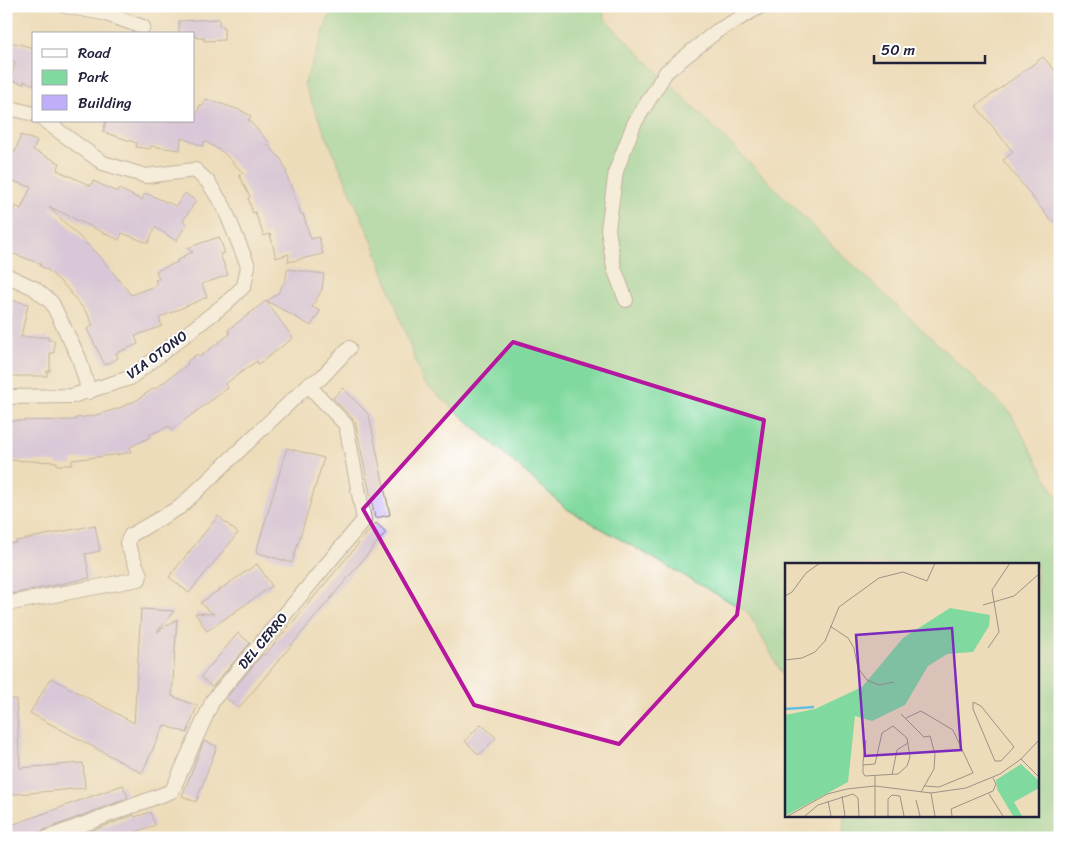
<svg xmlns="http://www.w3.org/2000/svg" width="1066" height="844" font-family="Sriracha,sans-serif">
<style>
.green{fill:#80d99e;stroke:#517e6c}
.building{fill:#c1aefb}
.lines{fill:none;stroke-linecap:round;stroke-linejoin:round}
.street-casing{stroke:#887f7a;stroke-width:16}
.street{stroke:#fff;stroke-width:14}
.marked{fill:none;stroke:#b5179e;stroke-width:4;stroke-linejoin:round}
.labels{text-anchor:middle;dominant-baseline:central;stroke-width:4;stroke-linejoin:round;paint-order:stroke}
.street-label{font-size:14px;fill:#22223b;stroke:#fff}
.inset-river{fill:none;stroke:#64bfe2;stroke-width:2.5}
.inset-road{fill:none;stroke:#9c9287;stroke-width:1}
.view{fill:#7b2cbf;fill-opacity:0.15;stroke:#7b2cbf;stroke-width:2.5}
.inset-edge{fill:none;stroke:#22223b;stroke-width:2.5}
</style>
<rect width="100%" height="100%" fill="#fff"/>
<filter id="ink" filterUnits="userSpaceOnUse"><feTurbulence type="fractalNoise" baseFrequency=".02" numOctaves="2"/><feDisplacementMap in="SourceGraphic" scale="10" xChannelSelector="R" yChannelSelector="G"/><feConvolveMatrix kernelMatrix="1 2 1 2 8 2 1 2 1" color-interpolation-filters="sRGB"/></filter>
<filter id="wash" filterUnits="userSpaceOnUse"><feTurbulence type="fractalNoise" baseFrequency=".0096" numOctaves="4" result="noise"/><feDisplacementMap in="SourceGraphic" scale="20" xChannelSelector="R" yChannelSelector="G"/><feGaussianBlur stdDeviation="1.12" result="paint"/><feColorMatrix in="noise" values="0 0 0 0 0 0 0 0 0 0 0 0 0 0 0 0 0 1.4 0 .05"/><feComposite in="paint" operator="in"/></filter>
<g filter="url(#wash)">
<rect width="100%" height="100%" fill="#eddcb9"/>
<path class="green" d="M333,6H601L605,19L835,248L1010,412L1060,503V838H843L844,815H1037V564H786V681L748,612L567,509L423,382L375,248L304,85Z"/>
<g id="blocks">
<path class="building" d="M219,19V26H224V40L204,41V38H197V36H194V34H179V21Z
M6,41L34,48V85L24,81V84L11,80L15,62L6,60Z
M1043,57L1060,76V216L1052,222L1003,160L1013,152L976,106Z
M206,99L240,110L251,116L248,120L269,142L267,144L281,159L287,172L286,173L301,214H303L311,239L319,237L323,254L288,262L289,254L276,258L270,234L264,236L255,212L253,213L248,198L250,197L239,175L243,173L224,153L205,141L203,146L181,138L180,150L151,146L150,149L136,147L137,143L103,132L106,121H194L200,105L203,106Z
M21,135L37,141L33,150L60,163L57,170L91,186L93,181L117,192L119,189L142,200L145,193L176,206L185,193L196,201L183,221L187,224L176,241L155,227L148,243L122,233L119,240L48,206L101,258L131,295L157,285L155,280L159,279L156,271L178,262L177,260L184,258L183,256L193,252L187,248L219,237L225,253L220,254L228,275L202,284L207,297L159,318L162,326L135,336L138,344L116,353L118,358L105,365L87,329L93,325L87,313L66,287L48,270L40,266L41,264L6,251V207L14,210L15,206L21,209L31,187L6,179V149L15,152Z
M287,269L324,274L322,289L312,307L320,311L311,326L267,301L278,293L286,279Z
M6,299L28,304L21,337H48V340H54V353H50V371H47V376H6V338L10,339L11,317L6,316Z
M266,301L293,338L271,355L258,364L257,361L225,384L228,388L171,430L169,426L149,435L150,437L130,447L131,452L122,454L72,460V465H57V462L6,460V421L76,420V418L92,416L117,409L137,400L154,388L155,389L188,364L187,362L197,354L199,357L230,334L228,330Z
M343,388L369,415L390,515L375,518L355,421L333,398Z
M287,448L324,458L292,563L256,552Z
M218,516L238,533L189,593L169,577Z
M376,523L386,532L239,708L226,698L263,654L265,655Z
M95,525L100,551L85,554L90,578L6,595V543H16V541Z
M257,564L272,586L207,631L195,613L214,614L200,603Z
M141,609L174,611L157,632L177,619L172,696L197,706L187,733L164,725L142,773L30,713L51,678L134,723Z
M238,633L250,643L212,687L201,677Z
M6,699H16L20,768L83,763L85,788L6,795Z
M481,724L496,738L479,755L465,741Z
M204,741L217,746L196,802L182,796Z
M123,785L128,798L44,830L40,833L38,838H32V833L18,838H6V827Z
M150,812L155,825L120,838H73L134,815L135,817Z"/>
</g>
</g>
<g filter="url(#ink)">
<use href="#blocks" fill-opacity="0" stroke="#887f7a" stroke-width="1"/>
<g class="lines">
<defs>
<path id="street" d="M65,6L103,13L143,27
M6,107L34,114
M6,275L34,288L52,303L79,358L89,392
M626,300L614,268L608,229L616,171L634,124L666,72L717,31L761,6
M6,397L72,396L130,378L225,304L244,286L248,266L224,207L208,182L195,170L146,176L103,163L45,121
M6,604L139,579L140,575L127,543L131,535L180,507L308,385L321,378L349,348
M47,838L172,791L213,700L364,520L346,425L308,385"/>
</defs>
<use href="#street" class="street-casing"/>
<use href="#street" class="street"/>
</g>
</g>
<path d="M0 0H1066V844H0ZM513,342L764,420L737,615L619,744L474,705L363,509Z" fill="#eddcb9" fill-opacity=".55" fill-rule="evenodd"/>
<path class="marked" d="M513,342L764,420L737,615L619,744L474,705L363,509Z"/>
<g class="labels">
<g class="street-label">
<text transform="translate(157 355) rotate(-36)">VIA OTONO</text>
<text transform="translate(263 641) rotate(-50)">DEL CERRO</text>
</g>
</g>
<g transform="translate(785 563)">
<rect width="254" height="254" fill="#eddcb9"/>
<path d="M165,45L205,52L204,63L188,89L162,91L143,103L120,142L87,158L70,153L63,219L0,253V152L30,146L77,124L118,75ZM236,201L254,218V225L229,239L237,253H228L212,226L211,217Z" fill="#80d99e"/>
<path class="inset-river" d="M0,146L29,144"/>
<path class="inset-road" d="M0,33L7,29L21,10L35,0M198,42L229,33L254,11M45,63L63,75L69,85L73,105L82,117L94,122L109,119M203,85L214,69L207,27L225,0M0,97L17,95L30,89L40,78L54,44L94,15L118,9L142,18L150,0M188,139L196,143L229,184L216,198H210L188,146ZM116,151L139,174L145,173L150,191L149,206L136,229M121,155L136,148L168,167L188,210L154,224L139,223M236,196L254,214M78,202L90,201L97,170L108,163L122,175L125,194L122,203L113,211L80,213L78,210V199L81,177M107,212L112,187L123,180M146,230L150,253M204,231L218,253M57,233L60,253M131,237L135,253M43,238L46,253M3,253L42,231L62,226L90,223L146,230L181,225L215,211L236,196L254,177M20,253L33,242L68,231L73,235L74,253M90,253V213M103,253V236L107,232L115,233L119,253M167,253L166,246L208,228L211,221L208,215"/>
<path class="view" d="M167,65L176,187L80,193L71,72Z"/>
<rect width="254" height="254" class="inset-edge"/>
</g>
<rect width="1066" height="844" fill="none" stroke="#fff" stroke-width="25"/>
<rect x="32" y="32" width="162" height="90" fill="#ffffff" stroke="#a7a7b1"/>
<rect x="42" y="49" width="25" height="8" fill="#ffffff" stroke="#a7a7b1"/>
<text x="78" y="58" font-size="15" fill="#22223b">Road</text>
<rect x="42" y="70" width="25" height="15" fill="#80d99e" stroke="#a7a7b1"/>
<text x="78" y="82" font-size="15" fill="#22223b">Park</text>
<rect x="42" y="95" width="25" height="15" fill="#c1aefb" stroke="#a7a7b1"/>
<text x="78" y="108" font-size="15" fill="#22223b">Building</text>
<path d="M874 55v8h111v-8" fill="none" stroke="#22223b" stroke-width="2.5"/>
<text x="881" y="55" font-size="15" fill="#22223b" stroke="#ffffff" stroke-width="4" paint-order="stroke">50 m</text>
</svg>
